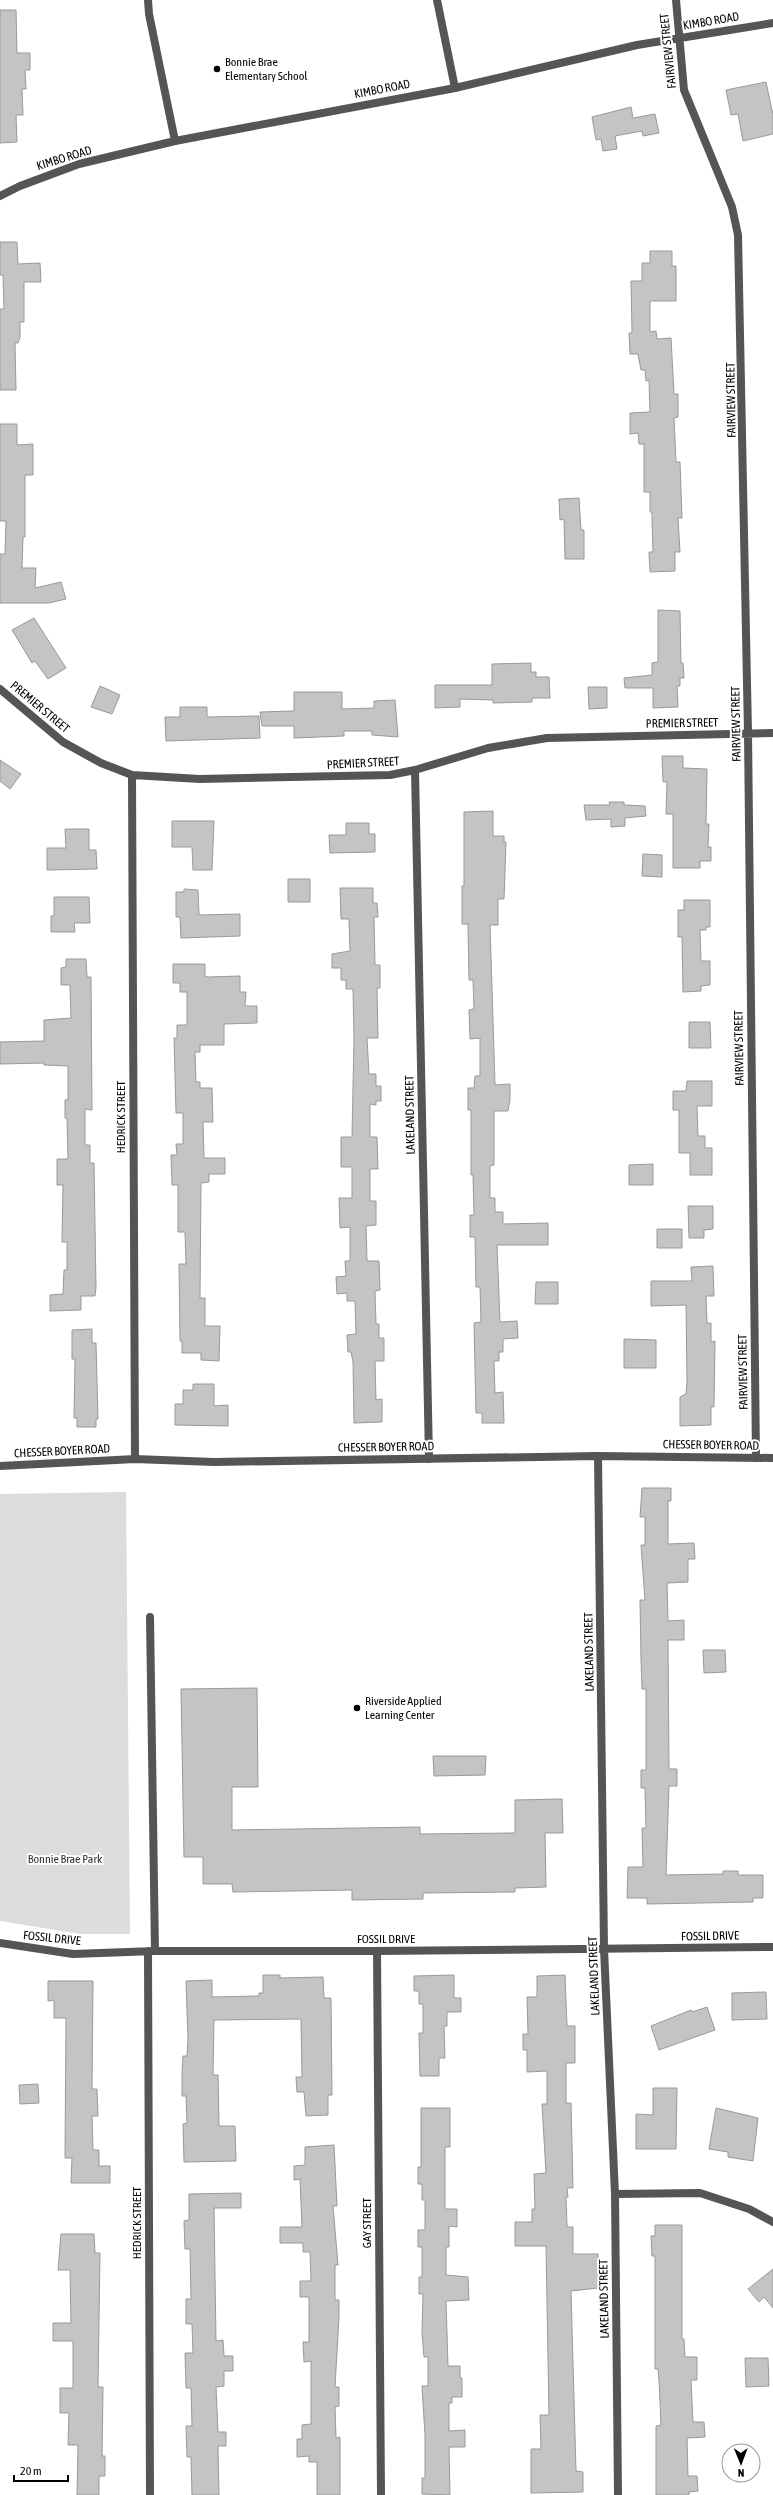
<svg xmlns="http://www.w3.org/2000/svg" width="773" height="2495" font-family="'Asap Condensed',sans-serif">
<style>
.green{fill:#dcdcdc}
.building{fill:#c4c4c4;stroke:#999}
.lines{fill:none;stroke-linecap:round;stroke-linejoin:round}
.service{stroke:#555;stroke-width:8}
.minor{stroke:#555;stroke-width:8}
.tertiary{stroke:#555;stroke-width:8}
.poi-dot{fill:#000;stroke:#fff;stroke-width:1.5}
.labels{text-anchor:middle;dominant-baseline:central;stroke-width:4;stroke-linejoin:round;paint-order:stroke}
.street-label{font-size:12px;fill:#000;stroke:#fff}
.poi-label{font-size:12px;fill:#000;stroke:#fff;text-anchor:start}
.park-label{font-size:12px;fill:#333;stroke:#fff}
</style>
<rect width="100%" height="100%" fill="#fff"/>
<path class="green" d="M126,1492L130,1934H80L0,1921V1494Z"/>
<path class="building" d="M0,10H16L17,53H30V70H25L26,89H22L23,115H16L17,142L0,143Z
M766,82L773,115V134L743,141L738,114L731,115L726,90Z
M631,107L633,118L655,114L659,133L643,136L642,131L615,136L617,149L603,151L601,139L596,140L592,117Z
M0,242H17L18,264L40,263L41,282H24V322H20V337L18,343H15L16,390H0V309H4L3,275H0Z
M650,251H672V266H676V301H650V332L656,331L657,339L671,338L674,394H678V417L674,418L676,462H680L682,518H678L680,552H675V571L650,572L649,552H653L652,518V512H650V492H644V444H639L638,433L630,434V413L650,412L649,380L646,381L645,370H641L638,354H630L629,333H632L631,281H642V263H650Z
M0,424H17V445L33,444V475H25V537H23L22,568H36L35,588L61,582L66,599L49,603H0V554H5L6,521H0Z
M579,498L581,530H584V559H565L564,519L560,520L559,499Z
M658,610L680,611L681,663H683L684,678H680V686H677L678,707L653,708V688H625L624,678L652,675V663L658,662Z
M34,618L66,668L48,679L35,661L32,663L12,630Z
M531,663V672H536V677H549L550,698H532V702L493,703V700L460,699V707L435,708V685H492V664Z
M100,686L120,695L112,714L91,707Z
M588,687H607V708L589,709Z
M294,692H342V709L374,708V701L395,700L398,737L372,735V731H344V736L294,738V726H262L260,712L294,711Z
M180,707H207V717L259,716L260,738L166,741L165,717H180Z
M662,756H683V768L707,769L706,824H709L708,847H711V861H700V868H673V814H666L667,782H663Z
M0,760L21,774L10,789L0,781Z
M609,802H624V805L645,806L646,816L625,818V826L611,827V819L586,820L584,805H610Z
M493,811V836H504V842H506L504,899H498V925H490L495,1085L510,1084V1100L508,1111H494V1165L490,1166V1198H495V1212H503V1224L548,1223V1245H497L500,1322L517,1321L518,1338L503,1339V1352H499V1361H494L495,1393L503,1392L504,1423H482V1413H476L474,1323L481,1322L480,1287H476L475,1237H470V1215H474L473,1175H471V1110H468V1088H474L475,1076H480V1038L470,1039L469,1010L474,1009L473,980H469L468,924H462V886H464V812Z
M172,821H214L212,870H193L192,847H172Z
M346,823H369V834H375V852L330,853L329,835H346Z
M65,829H89V850H96L97,869L47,870V848H66Z
M643,854L662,855V877L642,876Z
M288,879H310V902H288Z
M340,888H373V903H377L378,917H374L375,965H380V988H377L378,1038H367L369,1074H376V1086H381V1101H376V1105L370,1104V1137H377L378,1169H370V1201H376V1225L366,1226L367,1261H379L380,1290L375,1291L376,1324H379V1338H384V1361H375L376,1400L382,1399V1422L354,1423L353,1362L351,1352H348L347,1335L356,1334L355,1301H347V1293L337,1294L336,1277L346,1276L345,1261H350V1227L340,1228L339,1198H352V1167H341V1137H352L354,1038L353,989H346V980H341V968H332V954L350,951L349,919H341Z
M184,889L198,890L199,915L240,914V936L181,938L180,917H176V892H184Z
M54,897H89L90,923H74L75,932H51V916H54Z
M684,900H710V927H706V930H700L701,961H710V985L701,986V991L683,992L682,937H678V910H684Z
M66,959H86L87,977H91L92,1110L85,1109V1145H90V1163H94L96,1288L95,1296H81V1310L50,1311V1295L63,1294L64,1270H67V1242H62L63,1185H57V1159H68L67,1118H65V1100H68V1066L44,1065V1063L0,1064V1042L44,1041V1020L71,1018L70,985H61V968L66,967Z
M173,964H205V976L208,977L240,976V992H246L245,1006H257V1023L224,1024V1045H200V1052H195L196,1082H200V1088H212L213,1122H203L204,1158H225V1174H209V1182L201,1183L200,1298H205V1326H220L219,1361L201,1360V1353H182V1341H180L179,1264H186L185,1232H178V1185H172L171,1155H177L176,1144H183V1113H176L174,1038H177V1025H187V992H180V983H173Z
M689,1022H710L711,1048H689Z
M687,1081H712V1106H697L698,1136H705V1148H712V1175H690V1153H679V1110H673V1091H686Z
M653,1164V1185H629V1165Z
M688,1206H713V1229L704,1230V1238H689Z
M657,1229H682V1248H657Z
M713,1266L714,1296H706L707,1323H711V1342L715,1341L714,1407H711V1425L680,1426V1397L686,1394L687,1381L686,1305L651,1306V1281H692L691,1267Z
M536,1282H558V1304H535Z
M92,1329V1343H96L98,1419H96V1427H77V1418H74L75,1359H72V1330Z
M624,1339L656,1340V1368H624Z
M193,1384H214V1406L228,1405V1426L175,1425V1404H183V1390H193Z
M642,1488H671V1501H668V1544L694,1543L695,1559H688V1582L667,1583L668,1621L684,1620V1640H668L669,1769H677V1786H669L666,1875L723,1874V1871H738V1875H763V1898H753V1902L647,1904V1898H627L628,1867H643L642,1828H646L645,1788H641V1770H646V1689H642L641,1659L640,1600H645L641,1545H645V1517H640Z
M703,1650H725L726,1672L704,1673Z
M257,1688L258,1787H232V1830L420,1827V1834L515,1833V1800L562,1799L563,1833H545L546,1887L515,1888V1892L423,1893V1899L352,1900V1890L233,1892L232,1884H203V1857H184L181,1689Z
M433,1756H486L485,1775L434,1776Z
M263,1975H280V1978L323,1977L324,1998H331L332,2095H328V2115L306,2116L304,2092H297L296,2077H302L301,2019L214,2020L213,2075H218L219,2126H235L236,2161L184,2162L183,2124L187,2123L186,2096H182V2074L183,2056H187L188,2040L186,1981L212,1980V1997L259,1996V1993H263Z
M454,1975V1998H461V2012H447V2026H444L445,2058H439V2076H420L419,2033H423V2004H419V1991H414V1976Z
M565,1975L567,2026H575V2063H566V2103H571L573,2188H567L568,2197H566L567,2227H573V2254H598V2288L571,2291L576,2471L583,2472V2492L531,2493V2449H541L540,2415H549L546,2246H515V2222H532V2209H535L534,2174L546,2173L542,2104H547V2071L527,2072V2050H523V2034H528L527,1997H537V1976Z
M48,1981H93L92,2089H97L98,2116H92L93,2150H99V2166H110V2183H71L72,2158H65L66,2018H54V2000L48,2001Z
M766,1992L767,2019L732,2020V1993Z
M707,2007L715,2030L659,2050L651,2026L691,2010L692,2012Z
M38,2084L39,2103L20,2104L19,2085Z
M653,2088H677L676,2149H636V2114L653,2115Z
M421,2108H450V2147H445V2209H457V2227L449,2226V2247H446V2275L468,2277L469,2300L446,2301L448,2366H460V2378H462V2397H452V2403H449V2431L465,2430V2447H449L450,2495L422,2494V2478H425V2435L422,2386H428V2357H424L422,2332L423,2294H419V2277H422V2247H418V2230H425V2200H422V2184H418V2167H421Z
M716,2108L758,2118L753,2161L728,2157V2152L709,2149Z
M334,2145L337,2206H333L338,2265H335V2300H339V2317L335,2387H339V2406L335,2407L336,2438L340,2437V2495H317V2462H309V2456L297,2457V2439H302V2425L311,2424V2361L304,2362L303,2342H309V2297H300V2281H311L310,2252H303V2243H280V2227H302L300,2179L294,2180V2166L305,2165V2147Z
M241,2193V2208H214L216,2341L223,2340L224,2356H233V2371H224V2386L216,2387L218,2432H226V2446H218L219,2495H192L191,2457H187L186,2426H192L191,2388H186L185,2353H193L192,2324H186V2299H191L190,2249H185L184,2221L189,2220V2194Z
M655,2225H682V2339H684L685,2357H697V2380H691L693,2422H704L705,2437L687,2438L688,2476H697L698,2491L689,2492V2495H656V2426L661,2425L659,2380L658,2369H655V2256H652L651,2236H655Z
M61,2234H94L95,2253H100L98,2387H103L102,2456H105V2476H99V2495H77L78,2445H68L69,2413H60V2388H73V2341H53V2323H71L70,2270H58Z
M773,2269V2308L764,2297L759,2302L748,2289Z
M745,2358H768L769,2386L746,2387Z"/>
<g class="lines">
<path class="service" d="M148,0L149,14L175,141
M437,0L455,88
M150,1617L155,1951"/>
<path class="minor" d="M676,0L684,90L732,207L738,235L748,733L756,1458
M0,196L20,186L79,164L175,141L455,88L637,45L773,23
M0,689L63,742L101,763L132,775L200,779L390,775L415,770L488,748L547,738L773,733
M415,770L429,1459
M132,775L135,1459
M598,1456L604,1949L615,2194L618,2495
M0,1943L73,1954L155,1951H377L773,1947
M148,1951L150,2495
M377,1951L381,2495
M615,2194L700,2193L749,2209L773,2222"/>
<path class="tertiary" d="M0,1466L135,1459L214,1462L598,1456L773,1458"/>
</g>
<g class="poi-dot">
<circle cx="217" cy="69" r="4"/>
<circle cx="357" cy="1708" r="4"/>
</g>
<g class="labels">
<g class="street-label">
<text transform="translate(711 21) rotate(-10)">KIMBO ROAD</text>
<text transform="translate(668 51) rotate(-96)">FAIRVIEW STREET</text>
<text transform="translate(382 89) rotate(-11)">KIMBO ROAD</text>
<text transform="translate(64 158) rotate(-17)">KIMBO ROAD</text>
<text transform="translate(731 400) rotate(-91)">FAIRVIEW STREET</text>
<text transform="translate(40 707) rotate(40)">PREMIER STREET</text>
<text transform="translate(682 723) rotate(-1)">PREMIER STREET</text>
<text transform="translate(736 724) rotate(-91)">FAIRVIEW STREET</text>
<text transform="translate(363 763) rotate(-3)">PREMIER STREET</text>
<text transform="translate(739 1048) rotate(-91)">FAIRVIEW STREET</text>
<text transform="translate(410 1115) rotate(-91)">LAKELAND STREET</text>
<text transform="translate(121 1117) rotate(-90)">HEDRICK STREET</text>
<text transform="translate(743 1372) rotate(-91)">FAIRVIEW STREET</text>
<text transform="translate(711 1445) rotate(1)">CHESSER BOYER ROAD</text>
<text transform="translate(386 1447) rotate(-1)">CHESSER BOYER ROAD</text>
<text transform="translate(62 1451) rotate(-3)">CHESSER BOYER ROAD</text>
<text transform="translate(589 1652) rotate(-91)">LAKELAND STREET</text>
<text transform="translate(710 1936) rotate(-1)">FOSSIL DRIVE</text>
<text transform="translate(52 1938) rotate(6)">FOSSIL DRIVE</text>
<text x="386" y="1939">FOSSIL DRIVE</text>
<text transform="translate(594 1976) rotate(-92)">LAKELAND STREET</text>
<text transform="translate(137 2223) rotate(-90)">HEDRICK STREET</text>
<text transform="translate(367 2223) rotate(-90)">GAY STREET</text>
<text transform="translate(604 2299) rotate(-91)">LAKELAND STREET</text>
</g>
<g class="poi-label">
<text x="225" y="62">Bonnie Brae<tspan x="225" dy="14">Elementary School</tspan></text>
<text x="365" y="1701">Riverside Applied<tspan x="365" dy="14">Learning Center</tspan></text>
</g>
<g class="park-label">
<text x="65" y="1859">Bonnie Brae Park</text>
</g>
</g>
<g transform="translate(741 2463) rotate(179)"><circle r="19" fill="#ffffff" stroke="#999999"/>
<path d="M0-3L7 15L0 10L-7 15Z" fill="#000000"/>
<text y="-6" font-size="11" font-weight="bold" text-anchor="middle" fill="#000000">N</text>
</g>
<path d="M14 2475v6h54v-6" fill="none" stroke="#000000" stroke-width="2"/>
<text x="20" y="2475" font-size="12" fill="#000000" stroke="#ffffff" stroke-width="3" paint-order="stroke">20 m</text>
</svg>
